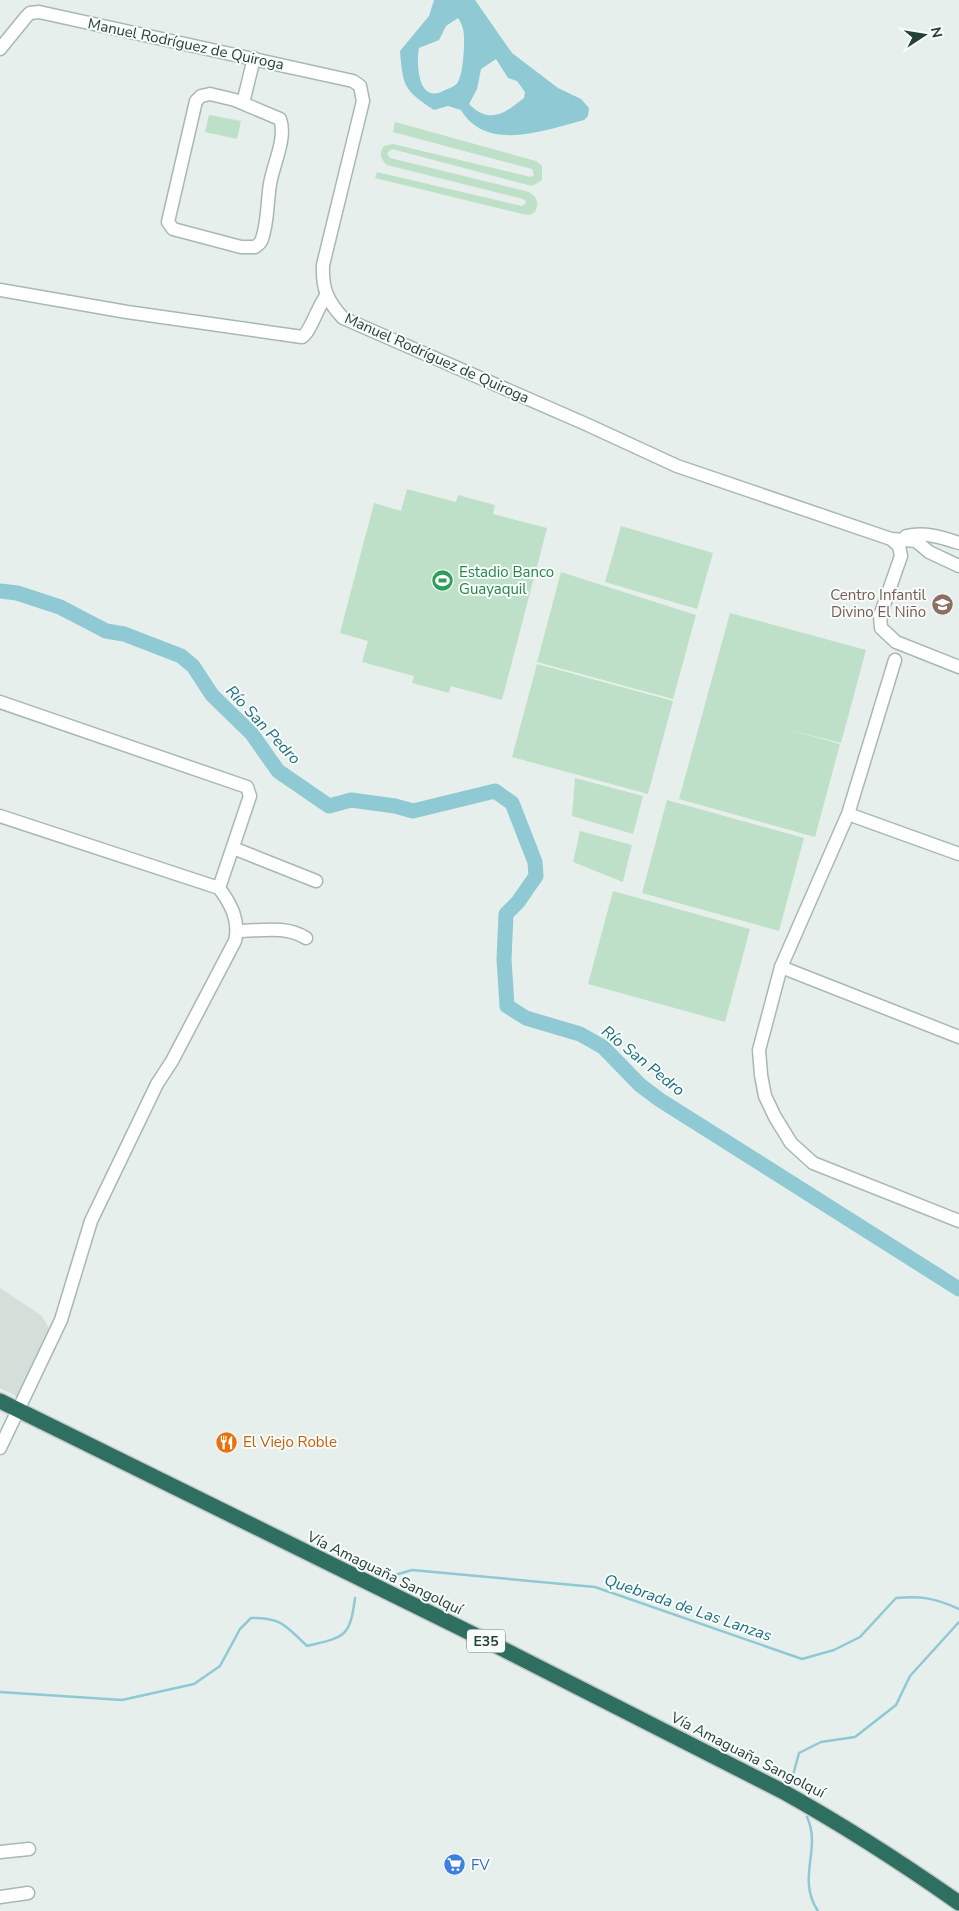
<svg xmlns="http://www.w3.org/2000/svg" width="959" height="1911" font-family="'Nunito Sans',sans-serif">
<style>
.built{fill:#d4dfda}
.green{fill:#bfe0c8}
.water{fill:#8ec9d4;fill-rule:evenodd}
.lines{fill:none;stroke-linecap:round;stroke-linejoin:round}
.stream{stroke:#8ec9d4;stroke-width:2.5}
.river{stroke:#8ec9d4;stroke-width:15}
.minor-casing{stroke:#a8b8b2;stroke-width:15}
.highway-casing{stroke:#c2cac8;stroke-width:18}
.minor{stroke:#fff;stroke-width:12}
.highway{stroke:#2f6f62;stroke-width:15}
.labels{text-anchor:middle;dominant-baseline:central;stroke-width:4;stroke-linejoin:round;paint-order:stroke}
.shield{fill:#f7fbf9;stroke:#637a73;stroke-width:1}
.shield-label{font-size:14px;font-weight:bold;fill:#24423a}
.street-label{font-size:15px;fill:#24423a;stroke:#f7fbf9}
.leisure-label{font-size:15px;fill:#27864d;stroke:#f7fbf9;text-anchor:start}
.education-label{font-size:15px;fill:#785e54;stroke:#f7fbf9;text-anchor:end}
.food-label{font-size:15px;fill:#c56008;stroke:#f7fbf9;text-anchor:start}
.shop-label{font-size:15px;fill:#366cbe;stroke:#f7fbf9;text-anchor:start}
.water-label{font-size:16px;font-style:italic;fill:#1c6f80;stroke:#f7fbf9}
</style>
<rect width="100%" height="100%" fill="#e6efeb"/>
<path class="built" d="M0,1288L42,1316L48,1327L50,1336L20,1398L0,1388Z"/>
<path class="green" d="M209,115L241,121L237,139L205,132Z
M395,122L536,161L542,166V180L532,186L392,149L387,153L390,158L529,192C538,198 539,202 535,212L530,215L522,214L375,178L377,172L522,206L525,204L526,201L523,199L387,165C380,159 379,153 384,146L393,144L531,177L534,175L532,169L393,132Z
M407,489L456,502L458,495L495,505L493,514L547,528L502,700L451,686L449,693L412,683L414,676L362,662L368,641L340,633L374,503L401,511Z
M621,526L713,553L697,609L605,582Z
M561,572L696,615L673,699L537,662Z
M730,613L866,650L841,743L787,729L840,744L815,837L679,799Z
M537,664L673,701L648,794L512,757Z
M575,778L643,796L633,834L572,816Z
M667,800L804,838L779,931L642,893Z
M580,831L632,845L623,882L573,862Z
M613,891L750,929L725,1022L588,984Z"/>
<path class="water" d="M434,0H475L512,53L558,88L581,99L589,108L588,116L584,120C545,130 487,153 461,110L448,106L434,110C404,90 403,87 400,51L429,16ZM458,18C465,28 464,36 464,48C463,58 463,72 458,82C456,86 450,88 445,90C418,106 416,64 419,48L439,40L446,26ZM496,59L508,78L517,81L525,92L524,98C505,113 490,125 469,104L477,89L481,69Z"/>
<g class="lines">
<path class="stream" d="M385,1578L412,1570L595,1587L802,1659L834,1650L860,1637L896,1598C922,1596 935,1598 959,1609
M0,1692L122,1700L194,1684L220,1666L240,1629L251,1618C281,1617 286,1626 307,1646C344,1637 350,1638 355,1598
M793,1775L799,1753L821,1742L855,1737L896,1705L910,1676L959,1622
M807,1817C822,1849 796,1878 818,1911"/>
<path class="river" d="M0,591L17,593L60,607L106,631L124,634L181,656L193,666L212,695L252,734L278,771L329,806L351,800L395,806L413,811L495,791L512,803L535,862L536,876L518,902L506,914L504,959L507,1006L526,1018L580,1034L603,1047L640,1085L660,1100L959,1289"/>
<defs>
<path id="minor" d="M0,49L26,17L30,13L39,12L353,81L360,86L363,101L323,265C322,288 327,301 343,318L588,425L677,466L891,539L899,546L901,556L880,616L881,628L896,642L959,667
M210,94L235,100L280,119C287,138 273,165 270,184C267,202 268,222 262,239C261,243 258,245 255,247H241L173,229L168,222L196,101L201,96Z
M243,103L254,58
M0,290L127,312L302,337C310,333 318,306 326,296
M906,536C925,532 941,537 959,543
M891,539L916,541L929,552L959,566
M895,660L848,814L781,967L759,1050L761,1075L765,1096L775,1117L791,1143L813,1163L959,1221
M0,702L247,787L250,796L219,888
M848,814L959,854
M0,816L219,888C231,904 240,921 235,941L172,1061L157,1084L91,1221L61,1320L0,1448
M233,848L316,881
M238,931C261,931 285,925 306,938
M781,967L959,1037
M0,1852L29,1849
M0,1897L28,1893"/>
<path id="highway" d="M0,1401L499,1647L782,1791C843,1825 902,1863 959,1903"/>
</defs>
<use href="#minor" class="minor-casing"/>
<use href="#highway" class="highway-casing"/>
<use href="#minor" class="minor"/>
<use href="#highway" class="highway"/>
</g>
<defs>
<symbol id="stadium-disc" viewBox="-11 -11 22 22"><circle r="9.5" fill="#2e9e5b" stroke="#f7fbf9"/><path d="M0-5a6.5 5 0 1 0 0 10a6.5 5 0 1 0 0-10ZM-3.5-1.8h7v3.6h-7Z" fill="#fff"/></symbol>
<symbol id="school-disc" viewBox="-11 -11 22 22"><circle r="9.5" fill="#8d6e63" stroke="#f7fbf9"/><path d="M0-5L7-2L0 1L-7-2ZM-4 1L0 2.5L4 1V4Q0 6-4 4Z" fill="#fff"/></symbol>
<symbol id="restaurant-disc" viewBox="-11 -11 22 22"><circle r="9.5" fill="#e8710a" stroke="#f7fbf9"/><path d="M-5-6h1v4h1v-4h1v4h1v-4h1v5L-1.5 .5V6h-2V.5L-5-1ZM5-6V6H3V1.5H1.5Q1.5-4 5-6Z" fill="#fff"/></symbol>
<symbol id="supermarket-disc" viewBox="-11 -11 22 22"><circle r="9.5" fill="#3f7fe0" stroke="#f7fbf9"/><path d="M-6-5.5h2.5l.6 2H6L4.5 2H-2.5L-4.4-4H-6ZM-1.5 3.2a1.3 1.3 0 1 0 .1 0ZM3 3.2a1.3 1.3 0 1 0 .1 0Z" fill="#fff"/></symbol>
</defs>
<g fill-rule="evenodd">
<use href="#stadium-disc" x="430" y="568" width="25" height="25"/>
<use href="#school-disc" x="930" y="592" width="25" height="25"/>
<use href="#restaurant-disc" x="214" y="1430" width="25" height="25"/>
<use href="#supermarket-disc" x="442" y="1852" width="25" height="25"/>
</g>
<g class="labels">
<rect class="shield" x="467" y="1629.5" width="38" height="23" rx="4"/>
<g class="shield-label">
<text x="486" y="1641">E35</text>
</g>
<g class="street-label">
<text transform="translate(186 44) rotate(12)">Manuel Rodríguez de Quiroga</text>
<text transform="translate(437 358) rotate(24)">Manuel Rodríguez de Quiroga</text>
<text transform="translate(385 1573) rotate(26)">Vía Amaguaña Sangolquí</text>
<text transform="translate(748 1755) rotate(27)">Vía Amaguaña Sangolquí</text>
</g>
<g class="leisure-label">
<text x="459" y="572">Estadio Banco<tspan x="459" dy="17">Guayaquil</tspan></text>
</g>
<g class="education-label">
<text x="926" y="595">Centro Infantil<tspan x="926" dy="17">Divino El Niño</tspan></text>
</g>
<g class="food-label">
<text x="243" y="1442">El Viejo Roble</text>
</g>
<g class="shop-label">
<text x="471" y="1865">FV</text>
</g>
<g class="water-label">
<text transform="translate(263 725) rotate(47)">Río San Pedro</text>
<text transform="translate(643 1061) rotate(39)">Río San Pedro</text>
<text transform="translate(688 1608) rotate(19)">Quebrada de Las Lanzas</text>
</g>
</g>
<g transform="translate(924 35) rotate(78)" stroke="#f7fbf9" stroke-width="4" paint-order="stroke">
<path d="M0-4L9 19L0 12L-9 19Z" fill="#24423a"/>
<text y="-8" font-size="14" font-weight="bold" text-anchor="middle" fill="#24423a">N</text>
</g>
</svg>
